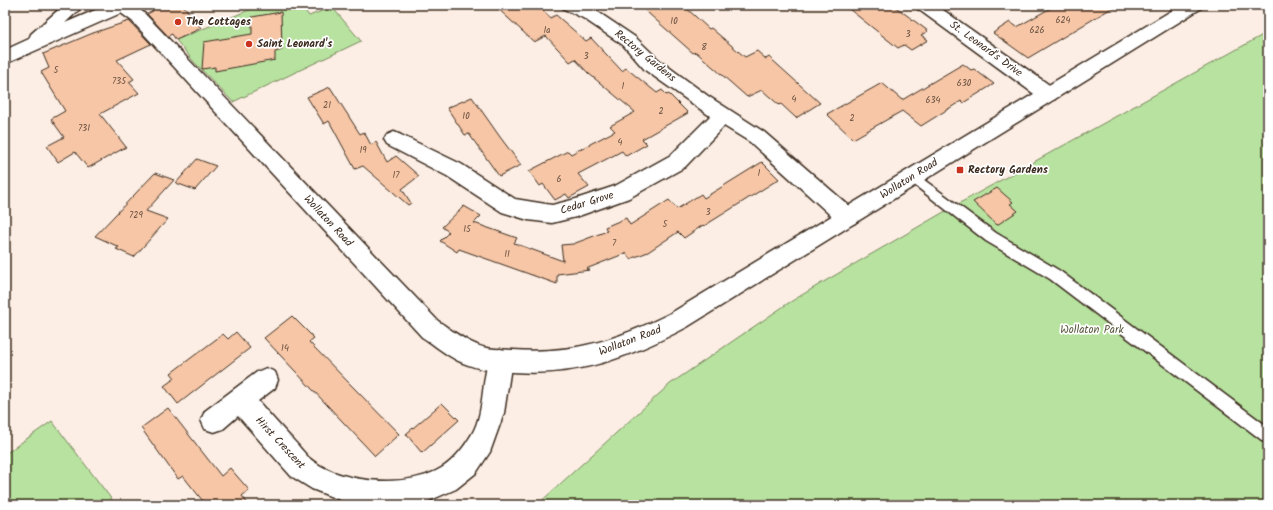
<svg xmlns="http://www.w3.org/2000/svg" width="1273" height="510" font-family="Kalam,sans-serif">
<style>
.green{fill:#b7e29f;stroke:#79865e}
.building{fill:#f6c6a6;stroke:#3b2a1e}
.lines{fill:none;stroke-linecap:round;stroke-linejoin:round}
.service-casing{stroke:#3b2a1e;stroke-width:3}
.minor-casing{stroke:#3b2a1e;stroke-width:3}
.tertiary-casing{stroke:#3b2a1e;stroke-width:3}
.service{fill:#fff;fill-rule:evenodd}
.minor{fill:#fff;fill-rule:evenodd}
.tertiary{fill:#fff;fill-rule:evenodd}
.poi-dot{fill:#c8321e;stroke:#fff;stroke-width:1.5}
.labels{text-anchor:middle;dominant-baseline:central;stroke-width:3.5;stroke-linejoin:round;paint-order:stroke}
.number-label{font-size:9px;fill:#6a5140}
.poi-label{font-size:11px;font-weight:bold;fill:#3b2a1e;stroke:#fff;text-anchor:start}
.street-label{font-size:11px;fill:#3b2a1e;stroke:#fff}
.park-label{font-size:11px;fill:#5a583e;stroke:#fff}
</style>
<rect width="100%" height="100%" fill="#fceee4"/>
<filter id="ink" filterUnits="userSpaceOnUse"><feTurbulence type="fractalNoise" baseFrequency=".025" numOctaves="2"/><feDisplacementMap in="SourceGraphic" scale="8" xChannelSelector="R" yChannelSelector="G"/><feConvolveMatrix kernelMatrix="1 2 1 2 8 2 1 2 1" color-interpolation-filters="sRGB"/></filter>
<g filter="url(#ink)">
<path class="green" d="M261,5H301L309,16L332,7L361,41L233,102L194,62L176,40Z
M1268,32V505H537L670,384L787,304L820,284L949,209Z
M52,421L116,505H5V454Z"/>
<path class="building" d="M147,5H183L201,28L176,40L172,34L168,36L147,14L153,11Z
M494,5H539L550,18L556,15L586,41L591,38L622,71L626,68L657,93L662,90L667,95L669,94L688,113L642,139L647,144L626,156L622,151L578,174L589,187L569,198L566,194L555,200L543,184L540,186L529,171L568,151L571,154L615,131L610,126L635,112L588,73L575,59L570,62L546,36L534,42Z
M639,5H683L709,29L711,28L745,57L757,51L766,59L769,57L820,103L796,118L781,104L779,105L762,90L747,97L696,52L693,53Z
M844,5H893L928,31L921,35L928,40L911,50L904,45L898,48Z
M1056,5H1117L1028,58L993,33L1010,22L1017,27Z
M281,12L282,50L275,52V60L215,71V67L202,69L204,42L252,34V17Z
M129,21L151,44L117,60L134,79L129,82L139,93L100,114L126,147L88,168L75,152L58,162L47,146L64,137L51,119L65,111L41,72L49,68L43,54L93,33Z
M963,64L971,70L974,69L994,84L963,103L961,101L921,126L902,111L853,139L827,114L882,83L902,100Z
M330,87L360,134L364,132L371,145L376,142L387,162L396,156L419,176L402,189L411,203L408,205L363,166L355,169L329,121L324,124L307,97Z
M472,97L500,137L521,165L499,176L469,134L465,135L447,108Z
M197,159L216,166L195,190L176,183Z
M762,162L779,179L704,226L703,225L684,238L678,232L648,252L630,259L626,253L586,269L590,270L557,274V284L459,249L457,252L440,241L449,232L442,227L464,206L481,216L474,223L517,238L514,243L563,261L561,245L573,244L607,231L605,227L626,218L630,225L669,200L677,209L701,194L704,198Z
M155,173L174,180L146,211L168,219L134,257L116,249L119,247L95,236Z
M997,188L1013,202L1010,204L1018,211L997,225L973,202Z
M292,316L314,338L309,342L399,434L375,456L264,338Z
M236,332L250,348L178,404L164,386L175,378L171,373L223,334L228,339Z
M442,403L459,420L422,453L406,434Z
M168,408L221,476L230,468L249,490L242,496L249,505H206L183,476L178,479L141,428Z"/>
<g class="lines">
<defs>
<path id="service" d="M912,172L916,174L996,233L1060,271L1268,427V443L1263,441L1050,279L986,241L908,180L906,177L908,174Z"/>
<path id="minor" d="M561,5H585L595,10L635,37L659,60L708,96L764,132L855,211L858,217L855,223L847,226L839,223L750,142L724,126L685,167L629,198L576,217L552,223L528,220L502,212L447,176L387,145L384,140L387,135L394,132L401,135L461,164L515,199L552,205L576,199L615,186L671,155L710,116L645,70L623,45L583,18L564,9Z
M915,5H936L1055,89L1058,94L1055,99L1048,101L1041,99L918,9Z
M500,349L508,352L512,360L504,413L490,452L476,473L456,489L424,503L410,505H361L345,502L312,489L291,476L238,416L223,429L214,432L205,429L201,420L205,411L257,372L266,368L275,372L278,380L275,388L258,401C269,414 281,427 293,440C298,445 303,452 309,458C339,483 401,488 436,471C451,464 463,449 472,434C486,410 480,378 492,352Z"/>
<path id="tertiary" d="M64,5H84L65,23L107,5H134L144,13L438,321C450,329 464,340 477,345C488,350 501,349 513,350C574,354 617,340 671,313L1181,5H1203L1200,9L687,327C630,357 579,377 513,372C495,371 479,370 463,363C448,357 435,345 422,337L132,21L121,13L5,64V50L29,39L31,34Z"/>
</defs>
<use href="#service" class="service-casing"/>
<use href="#minor" class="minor-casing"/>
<use href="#tertiary" class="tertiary-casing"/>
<use href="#service" class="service"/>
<use href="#minor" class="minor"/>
<use href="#tertiary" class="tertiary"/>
</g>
</g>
<g class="poi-dot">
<circle cx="178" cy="22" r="4"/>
<circle cx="249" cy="44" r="4"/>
<rect x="956" y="166" width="8" height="8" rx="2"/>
</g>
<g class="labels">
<g class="number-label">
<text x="1063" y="20">624</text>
<text x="674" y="21">10</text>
<text x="547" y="30">1a</text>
<text x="1037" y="30">626</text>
<text x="908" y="34">3</text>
<text x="704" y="47">8</text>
<text x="586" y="56">3</text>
<text x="56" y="70">5</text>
<text x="119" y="81">735</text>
<text x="964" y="83">630</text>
<text x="623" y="86">1</text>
<text x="794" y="99">4</text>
<text x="933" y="100">634</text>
<text x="327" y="105">21</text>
<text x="661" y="111">2</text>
<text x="466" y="116">10</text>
<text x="852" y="118">2</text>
<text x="84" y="128">731</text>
<text x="620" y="142">4</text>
<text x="363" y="150">19</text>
<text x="759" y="173">1</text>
<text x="396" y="175">17</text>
<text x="559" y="179">6</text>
<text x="708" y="212">3</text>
<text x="136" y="215">729</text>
<text x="665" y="224">5</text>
<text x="467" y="229">15</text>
<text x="614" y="243">7</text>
<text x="507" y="254">11</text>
<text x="285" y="348">14</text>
</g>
<g class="poi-label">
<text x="186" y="22">The Cottages</text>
<text x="257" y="44">Saint Leonard's</text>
<text x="968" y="170">Rectory Gardens</text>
</g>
<g class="street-label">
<text transform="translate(986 49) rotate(36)">St. Leonard's Drive</text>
<text transform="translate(645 56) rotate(39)">Rectory Gardens</text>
<text transform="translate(909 179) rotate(-32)">Wollaton Road</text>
<text transform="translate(587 203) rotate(-17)">Cedar Grove</text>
<text transform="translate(328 221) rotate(47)">Wollaton Road</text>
<text transform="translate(630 341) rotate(-21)">Wollaton Road</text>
<text transform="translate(280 443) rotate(47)">Hirst Crescent</text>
</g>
<g class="park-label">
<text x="1092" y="330">Wollaton Park</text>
</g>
</g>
<rect width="1273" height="510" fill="none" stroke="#fff" stroke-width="20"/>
<rect x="10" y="10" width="1253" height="490" fill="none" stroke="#3b2a1e" stroke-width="1.5" filter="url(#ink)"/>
</svg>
